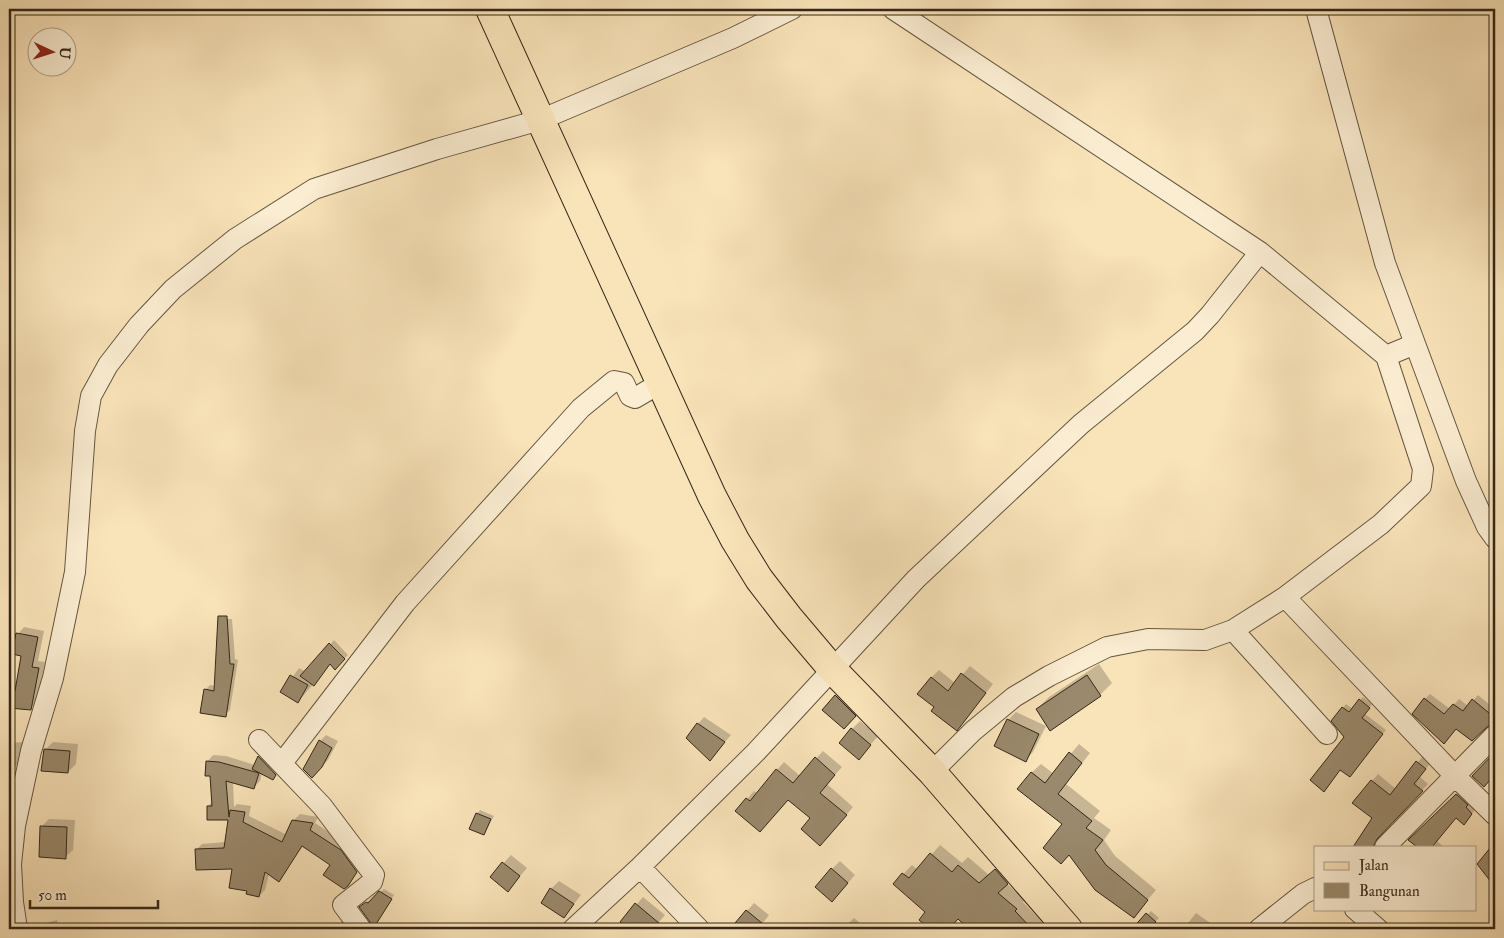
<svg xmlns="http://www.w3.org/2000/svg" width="1504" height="938" font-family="'IM FELL Double Pica',serif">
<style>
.shadow{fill:#0003}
.building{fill:#9a896c;stroke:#342718}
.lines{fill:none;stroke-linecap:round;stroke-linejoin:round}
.minor-casing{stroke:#655640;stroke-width:22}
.primary-casing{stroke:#342718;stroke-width:30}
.minor{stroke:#fbedd2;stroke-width:20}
.primary{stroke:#f9e3b9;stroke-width:28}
</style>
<rect width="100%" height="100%" fill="#f9e3b9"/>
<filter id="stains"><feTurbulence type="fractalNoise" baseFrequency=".004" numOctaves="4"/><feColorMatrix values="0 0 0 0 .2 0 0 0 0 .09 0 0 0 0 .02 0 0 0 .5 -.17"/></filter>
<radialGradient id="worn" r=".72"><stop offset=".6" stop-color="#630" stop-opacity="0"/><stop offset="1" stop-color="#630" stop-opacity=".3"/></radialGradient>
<path class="shadow" d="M224,619H232L235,659L238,660L230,710L225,715L205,690L210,685L216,686Z
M24,627L44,631L38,661L45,662L37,702L30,709L9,707V682L18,684L23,655L18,634Z
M334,640L348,655L335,668L331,663L298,702L282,692L299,668L306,672Z
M1099,664L1112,683L1100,695L1037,709L1049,697Z
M970,666L993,684L964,721L936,707L931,678L939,670L955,683Z
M844,688L863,707L852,719L824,710Z
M1430,694L1450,709L1459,699L1468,706L1478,695L1495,709V723L1457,728L1444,743L1425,699Z
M1363,697L1372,704L1365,714L1386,730L1353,772L1343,708L1346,704L1353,709Z
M1016,712L1046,726L1033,752L1025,760L1008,720Z
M704,717L731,735L710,759L698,724Z
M860,721L878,736L866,750L852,729Z
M326,735L338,741L328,760L312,776L320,741Z
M24,742L22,760L14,768H9V743Z
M53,742L78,744L76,764L68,772L45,750Z
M1079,744L1090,753L1066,784L1100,811L1094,818L1111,830L1104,840L1115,856L1156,890L1134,916L1064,824L1031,773L1041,764L1054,774Z
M267,750L281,770L273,778L262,773L260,781L254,787L233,781L234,807L237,804L251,806L249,816L287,835L293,821L300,814L318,817L315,823L347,844L363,865L350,881L331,864L303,845L279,881L269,874L265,890L259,896L234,867L196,850L202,844L226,842L230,819L208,806L213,801L211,775L207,762L213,755L226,756L255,765Z
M823,751L842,767L827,784L853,807L828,837L812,818L788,798L737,811L754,791L757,793L784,762L800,776Z
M1423,756L1431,762L1420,777L1428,784L1382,831L1375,847H1355L1374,818L1372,781L1378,774L1396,789Z
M1460,791L1475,810L1468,819L1456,817L1437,841L1444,847H1419L1410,840Z
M480,810L494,816L484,834L477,814Z
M49,819L75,820L73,850L65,857L41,827Z
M940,845L962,863L968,857L989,875L1005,861L1016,875L1007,884L1025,899L1023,902L1042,922L1034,929H971L959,918L949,929H932L920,919L927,912L894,884L912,865L918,870Z
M511,855L527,868L508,890L491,877Z
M840,861L855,875L840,892L832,869Z
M559,881L581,895L564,917L551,889Z
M384,889L394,895L375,925L365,904L371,899L372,900Z
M643,897L665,915L653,929H615Z
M754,903L769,915L758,929H734L732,928Z
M1151,911L1159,918L1149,929H1138L1136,927Z
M1196,913L1216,927L1217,929L1184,928Z
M346,916L360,929H335Z
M854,918L867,929H843Z
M57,920L59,929H34L38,925Z"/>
<path class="building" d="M218,616H227L230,664H234L226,717L200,713L204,689L214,691Z
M16,633L38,637L32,667L39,668L31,710L9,708V690L15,691L21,656L12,654Z
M329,643L345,659L335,670L330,664L314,686L300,676Z
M961,673L986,693L957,731L931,711L934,707L917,694L931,677L948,691Z
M290,675L308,685L298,703L280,692Z
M1087,675L1101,696L1050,731L1036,709Z
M835,695L856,716L844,729L822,710Z
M1424,698L1444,714L1453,704L1463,711L1472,699L1495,718V723L1487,727L1472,741L1456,729L1444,744L1412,714Z
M1359,699L1370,708L1362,718L1383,734L1350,777L1340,770L1324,792L1310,780L1344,737L1331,721L1342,707L1349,712Z
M1007,719L1039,734L1026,762L994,746Z
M697,723L725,742L710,761L686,738Z
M851,728L871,745L859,760L839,743Z
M319,740L332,748L322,767L312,778L303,769Z
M44,749L70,751L68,773L41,771Z
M1069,752L1082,763L1058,794L1092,821L1086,828L1103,840L1095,850L1106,865L1148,900L1134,918L1095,890L1069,855L1061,864L1043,848L1062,824L1017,789L1031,772L1045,783Z
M1495,752V774L1484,787L1472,776Z
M258,756L276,775L273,780L252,769Z
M815,757L835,775L820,793L847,815L820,846L801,829L810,818L788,800L760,832L735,811L746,798L750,801L776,769L793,783Z
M206,761L219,762L259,773L254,789L226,781L229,817L230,810L245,812L243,822L282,842L292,820L313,823L310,830L341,850L357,872L348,886L344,889L323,875L330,865L302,846L279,882L265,872L259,897L246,894L247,891L229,888L232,869L196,870L195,849L224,848L228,820H207V806H212L210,776H205Z
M1416,761L1426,769L1414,784L1423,791L1377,839L1373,847H1353L1372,818L1352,803L1371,780L1390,795Z
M1456,794L1468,805L1466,807L1472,814L1464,825L1456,818L1432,847H1417L1408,840Z
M476,813L491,819L484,835L469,829Z
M40,826L67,827L66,859L39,857Z
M1495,842V887L1477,864Z
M930,853L952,872L958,865L979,883L995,869L1008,884L998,893L1017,909L1015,911L1032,929H969L958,919L949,929H930L919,920L925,912L893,884L902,873L909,878Z
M502,862L520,876L508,892L490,877Z
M831,868L848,883L832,902L815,887Z
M550,888L574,904L564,918L541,903Z
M379,891L392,899L373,929L370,922L359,907L366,902L368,903Z
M635,903L666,929H629L620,922Z
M746,910L769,929H730Z
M1146,913L1156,922L1150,929H1132Z"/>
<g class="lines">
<defs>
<path id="minor" d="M893,9L1260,252L1386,356L1415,344
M1316,9L1385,263L1466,481L1487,527L1495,538
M1285,597L1456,777L1495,815
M1233,630L1327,734
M259,740L322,806L374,875L372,882L343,905L361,929
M282,763L405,603L581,408L614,381L624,383L630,396L635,398L662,382
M932,772L973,731L1014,697L1049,676L1107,647L1148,639L1205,640L1233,630L1285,597L1381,524L1421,486L1423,469L1386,356
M1385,847L1495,735
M640,867L699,929
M1355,909L1378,929
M17,929L13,902L11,864L15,826L31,751L53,678L75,572L85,431L91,396L108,365L139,325L173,289L235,239L314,189L437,149L540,120L733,38L792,9
M573,929L640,867L756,752L916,579L1081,424L1195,331L1210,315L1260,252
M1259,929L1303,894L1315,888"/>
<path id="primary" d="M490,9L712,496L735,540L759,579L789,618L833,670L932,772L1068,929"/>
</defs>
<use href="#minor" class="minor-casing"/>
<use href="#primary" class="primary-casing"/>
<use href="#minor" class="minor"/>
<use href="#primary" class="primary"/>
</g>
<rect width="1504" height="938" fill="none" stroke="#f9e3b9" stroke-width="30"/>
<rect x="10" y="10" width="1484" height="918" fill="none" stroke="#342718" stroke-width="2.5"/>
<rect x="15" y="15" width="1474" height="908" fill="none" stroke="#342718"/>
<rect x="1314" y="846" width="162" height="65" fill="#fbedd2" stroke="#ab9e88"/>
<rect x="1324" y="862" width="25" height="8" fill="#f9e3b9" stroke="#ab9e88"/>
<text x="1359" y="870" font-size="15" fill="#342718">Jalan</text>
<rect x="1324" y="883" width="25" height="15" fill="#9a896c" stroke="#ab9e88"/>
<text x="1359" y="896" font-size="15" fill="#342718">Bangunan</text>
<g transform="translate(52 52) rotate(94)"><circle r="24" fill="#fbedd2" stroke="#ab9e88"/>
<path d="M0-4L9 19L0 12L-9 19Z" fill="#8f2418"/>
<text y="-8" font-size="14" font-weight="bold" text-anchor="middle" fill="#342718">U</text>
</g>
<path d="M30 900v8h128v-8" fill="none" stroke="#342718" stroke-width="2.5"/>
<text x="38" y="900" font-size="15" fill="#342718" stroke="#fbedd2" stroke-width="4" paint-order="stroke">50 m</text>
<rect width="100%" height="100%" filter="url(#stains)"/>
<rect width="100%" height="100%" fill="url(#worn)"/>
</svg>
